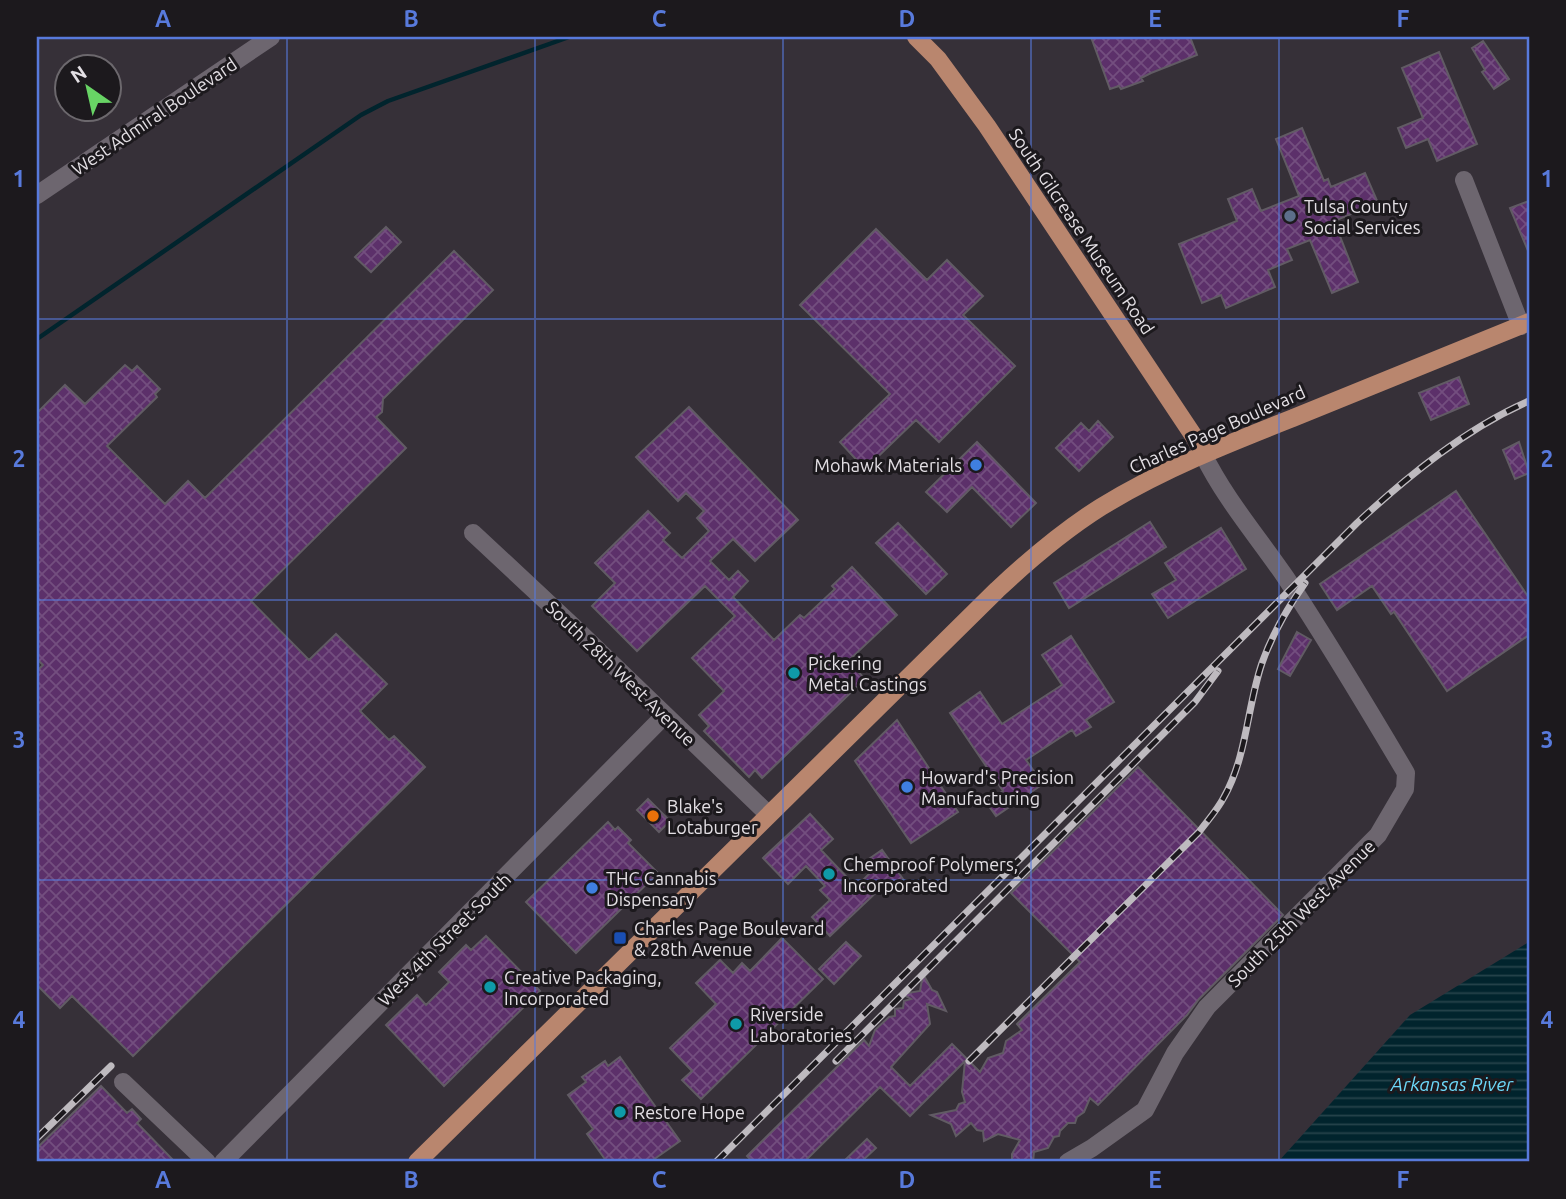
<svg xmlns="http://www.w3.org/2000/svg" width="1566" height="1199" font-family="Ubuntu,sans-serif">
<style>
.water{fill:url(#water-rules)}
.lines{fill:none;stroke-linecap:round;stroke-linejoin:round}
.stream{stroke:#01242d;stroke-width:4.5}
.building{fill:url(#building-cross-hatch);stroke:#615b64;stroke-width:2}
.minor{stroke:#6d666f;stroke-width:18}
.major{stroke:#b9866e;stroke-width:18}
.rail-casing{stroke:#bebabf;stroke-width:7}
.rail{stroke:#1c191d;stroke-width:4.5;stroke-dasharray:13;stroke-linecap:butt}
.grid{fill:none;stroke:#587adc;stroke-width:2;stroke-opacity:0.55}
.service-dot{fill:#5c6f8a;stroke:#1c191d;stroke-width:2.5}
.shop-dot{fill:#3f7fe0;stroke:#1c191d;stroke-width:2.5}
.culture-dot{fill:#0f9aa8;stroke:#1c191d;stroke-width:2.5}
.food-dot{fill:#e8710a;stroke:#1c191d;stroke-width:2.5}
.transit-dot{fill:#1a4fb4;stroke:#1c191d;stroke-width:2.5}
.labels{text-anchor:middle;dominant-baseline:central;stroke-width:6;stroke-linejoin:round;paint-order:stroke}
.street-label{font-size:18px;fill:#e3dfe4;stroke:#1c191d}
.poi-label{font-size:18px;fill:#e3dfe4;stroke:#1c191d;text-anchor:start}
.water-label{font-size:19px;font-style:italic;fill:#6cd8f9;stroke:#1c191d}
.neatline{fill:none;stroke:#587adc;stroke-width:2.5}
.grid-label{font-size:23px;text-anchor:middle;font-weight:bold;fill:#587adc}
</style>
<defs>
<pattern id="water-rules" width="6" height="5" patternUnits="userSpaceOnUse" patternTransform="scale(1.75)"><rect width="6" height="5" fill="#01242d"/><path d="M0 2.5h6" fill="none" stroke="#26434b"/></pattern>
<pattern id="building-cross-hatch" width="8" height="8" patternUnits="userSpaceOnUse" patternTransform="scale(1.75)"><rect width="8" height="8" fill="#5c306a"/><path d="M0 0l8 8M0 8l8-8" fill="none" stroke="#734e7f"/></pattern>
</defs>
<rect width="100%" height="100%" fill="#363038"/>
<path class="water" d="M1529,942V1162H1278L1410,1015Z"/>
<g class="lines">
<path class="stream" d="M37,339L361,115L388,101L569,37"/>
</g>
<path class="building" d="M1091,37H1190L1197,55L1151,73L1141,78L1143,81L1121,89L1119,86L1110,89Z
M1483,41L1509,79L1494,89L1482,72L1485,70L1472,48Z
M1439,52L1477,144L1437,161L1428,139L1406,148L1398,128L1423,118L1402,68Z
M1302,128L1324,181L1328,179L1331,187L1365,173L1378,203L1334,221L1358,282L1332,293L1310,240L1287,249L1292,260L1268,270L1275,287L1226,308L1221,295L1202,303L1179,244L1237,221L1228,199L1252,189L1261,211L1299,196L1276,139Z
M1529,201V253L1510,208Z
M386,227L401,242L371,272L355,257Z
M876,229L927,280L947,260L983,296L963,315L1015,366L939,442L916,420L865,469L840,442L890,394L800,305Z
M454,251L493,290L383,399L382,412L376,417L406,448L251,601L309,660L336,634L387,684L360,711L389,740L394,736L425,767L133,1056L72,996L60,1008L37,985V671L43,665L37,659V413L65,385L85,404L125,365L132,371L137,366L160,389L155,394L157,397L107,446L165,504L188,481L205,498Z
M1459,377L1469,404L1431,420L1419,393Z
M689,407L798,520L755,561L733,539L710,561L729,580L738,571L748,581L733,597L774,640L800,615L804,618L835,589L832,586L852,567L897,615L848,661L865,679L762,778L755,770L749,777L704,731L709,726L699,715L724,691L692,658L735,616L705,586L637,651L592,606L615,583L595,563L648,511L670,533L663,540L682,558L709,531L697,518L704,511L686,493L678,501L636,457Z
M1098,421L1113,437L1079,471L1056,448L1081,423L1089,431Z
M977,442L1036,503L1011,527L972,487L947,512L926,492Z
M1519,442L1529,473L1515,479L1503,450Z
M1456,491L1529,598V635L1447,691L1394,612L1391,614L1372,586L1337,610L1320,584Z
M1150,522L1166,547L1069,608L1054,583Z
M898,523L947,574L926,594L876,543Z
M1221,528L1246,569L1168,618L1152,594L1176,580L1165,563Z
M1297,632L1311,640L1290,676L1278,669Z
M1071,636L1114,702L1086,720L1091,727L1076,736L1072,730L1026,760L1043,784L996,816L986,802L1003,791L950,713L980,692L1002,724L1062,685L1042,655Z
M897,720L958,812L911,843L855,761Z
M1138,767L1283,915L1199,999L1187,1015L1098,1105L1090,1098L1084,1112L1077,1117L1075,1123H1068L1060,1131L1059,1136L1054,1137L1048,1148L1034,1152L1033,1162H1012V1154L1020,1140L998,1134L984,1141L983,1131L977,1130L971,1123L956,1136L951,1124L931,1115L956,1110L959,1104L965,1102L962,1092L965,1061L910,1116L880,1087L804,1162H753L747,1156L864,1040L869,1046L875,1030L889,1017L895,1016V1009L903,1008L904,1001L911,999L902,994L920,991L923,974L932,990L937,992L946,1011L927,1004L930,1024L891,1067L910,1086L952,1044L980,1072L988,1058L1003,1053L1006,1041L1022,1030L1017,1024L1080,962L1011,893Z
M648,799L670,821L659,832L637,810Z
M810,814L833,839L821,850L856,887L873,870L866,861L882,850L903,879L888,890L884,885L830,936L812,917L830,900L820,890L825,886L806,866L788,884L763,858Z
M608,822L615,830L618,827L631,840L628,843L658,873L576,953L526,902Z
M486,936L540,991L444,1086L386,1025L417,995L426,1005L449,982L439,972L466,945L471,950Z
M782,938L823,979L701,1099L682,1080L692,1071L670,1048L716,1004L696,983L720,960L733,973L742,963L750,971Z
M846,942L861,956L834,984L819,969Z
M620,1057L680,1141L650,1162H607L587,1134L593,1129L568,1095L586,1082L582,1077L605,1061L608,1066Z
M101,1086L127,1113L132,1109L141,1119L137,1123L175,1162H37V1148Z
M867,1139L876,1148L861,1162H843Z"/>
<g class="lines">
<path class="minor" d="M1464,180L1521,326
M37,195L271,37
M473,533L577,630L768,814
M123,1082L207,1162
M223,1162L665,715
M1068,1162L1092,1148L1145,1110L1175,1053L1207,1007L1378,835L1405,789L1406,773C1367,707 1328,642 1286,578C1258,537 1225,499 1203,454"/>
<path class="major" d="M916,37L938,59L987,126L1195,438L1203,454
M417,1162L997,590C1029,560 1063,531 1101,507C1161,470 1227,444 1293,418C1372,386 1451,354 1529,322"/>
<defs>
<path id="rail" d="M836,1061L1195,702L1218,671
M969,1061L1199,832C1208,820 1218,809 1224,797C1247,756 1247,707 1262,663C1272,635 1288,607 1305,583
M37,1138L111,1066
M716,1162L1357,523C1408,476 1465,429 1529,401"/>
</defs>
<use href="#rail" class="rail-casing"/>
<use href="#rail" class="rail"/>
</g>
<path class="grid" d="M287,37V1162M535,37V1162M783,37V1162M1031,37V1162M1279,37V1162M37,319H1529M37,600H1529M37,880H1529"/>
<circle class="service-dot" cx="1290" cy="216" r="7"/>
<g class="shop-dot">
<circle cx="976" cy="465" r="7"/>
<circle cx="907" cy="787" r="7"/>
<circle cx="592" cy="888" r="7"/>
</g>
<g class="culture-dot">
<circle cx="794" cy="673" r="7"/>
<circle cx="829" cy="874" r="7"/>
<circle cx="490" cy="987" r="7"/>
<circle cx="736" cy="1024" r="7"/>
<circle cx="620" cy="1112" r="7"/>
</g>
<circle class="food-dot" cx="653" cy="816" r="7"/>
<rect class="transit-dot" x="613" y="931" width="14" height="14" rx="3.5"/>
<g class="labels">
<g class="street-label">
<text transform="translate(154 116) rotate(-34)">West Admiral Boulevard</text>
<text transform="translate(1082 231) rotate(56)">South Gilcrease Museum Road</text>
<text transform="translate(1217 429) rotate(-24)">Charles Page Boulevard</text>
<text transform="translate(621 673) rotate(44)">South 28th West Avenue</text>
<text transform="translate(1301 913) rotate(-45)">South 25th West Avenue</text>
<text transform="translate(444 939) rotate(-45)">West 4th Street South</text>
</g>
<g class="poi-label">
<text x="1304" y="206">Tulsa County<tspan x="1304" dy="21">Social Services</tspan></text>
<text x="962" y="465" text-anchor="end">Mohawk Materials</text>
<text x="808" y="663">Pickering<tspan x="808" dy="21">Metal Castings</tspan></text>
<text x="921" y="777">Howard's Precision<tspan x="921" dy="21">Manufacturing</tspan></text>
<text x="667" y="806">Blake's<tspan x="667" dy="21">Lotaburger</tspan></text>
<text x="843" y="864">Chemproof Polymers,<tspan x="843" dy="21">Incorporated</tspan></text>
<text x="606" y="878">THC Cannabis<tspan x="606" dy="21">Dispensary</tspan></text>
<text x="634" y="928">Charles Page Boulevard<tspan x="634" dy="21">&amp; 28th Avenue</tspan></text>
<text x="504" y="977">Creative Packaging,<tspan x="504" dy="21">Incorporated</tspan></text>
<text x="750" y="1014">Riverside<tspan x="750" dy="21">Laboratories</tspan></text>
<text x="634" y="1112">Restore Hope</text>
</g>
<g class="water-label">
<text x="1452" y="1084">Arkansas River</text>
</g>
</g>
<rect width="1566" height="1199" fill="none" stroke="#1c191d" stroke-width="77"/>
<g transform="translate(88 88) rotate(326)"><circle r="33" fill="#1c191d" stroke="#6c686d" stroke-width="2"/>
<path d="M0-5L12 26L0 18L-12 26Z" fill="#68d465"/>
<text y="-10" font-size="19" font-weight="bold" text-anchor="middle" fill="#e3dfe4">N</text>
</g>
<rect x="38" y="38" width="1490" height="1122" class="neatline"/>
<g class="grid-label">
<text x="163" y="27">A</text>
<text x="411" y="27">B</text>
<text x="659" y="27">C</text>
<text x="907" y="27">D</text>
<text x="1155" y="27">E</text>
<text x="1403" y="27">F</text>
<text x="19" y="187">1</text>
<text x="1547" y="187">1</text>
<text x="19" y="467">2</text>
<text x="1547" y="467">2</text>
<text x="19" y="748">3</text>
<text x="1547" y="748">3</text>
<text x="19" y="1028">4</text>
<text x="1547" y="1028">4</text>
<text x="163" y="1188">A</text>
<text x="411" y="1188">B</text>
<text x="659" y="1188">C</text>
<text x="907" y="1188">D</text>
<text x="1155" y="1188">E</text>
<text x="1403" y="1188">F</text>
</g>
</svg>
